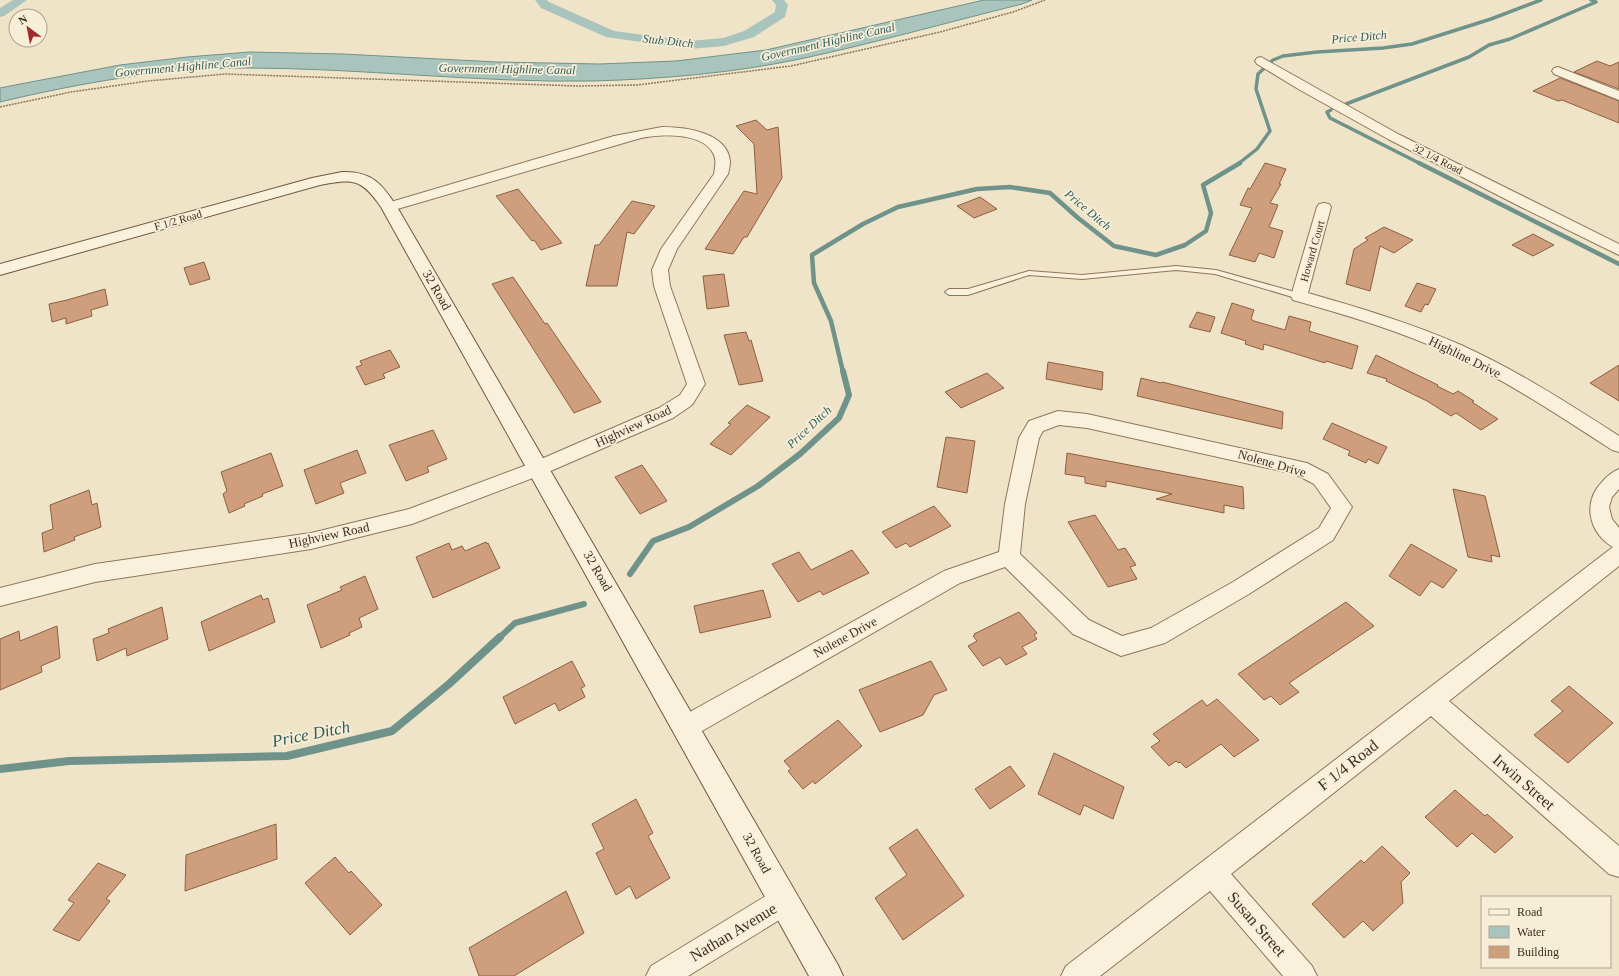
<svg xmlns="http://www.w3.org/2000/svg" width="1619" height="976" font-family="'Times New Roman',serif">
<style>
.water{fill:#a9c4bc;stroke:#6f938a}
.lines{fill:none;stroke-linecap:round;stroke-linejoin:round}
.stream-far3{stroke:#6f938a;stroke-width:3.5}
.stream-far2{stroke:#6f938a;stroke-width:4.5}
.stream-far1{stroke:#6f938a;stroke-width:6}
.stream{stroke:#6f938a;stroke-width:8}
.canal{fill:#a9c4bc;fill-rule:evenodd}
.building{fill:#cf9f7d;stroke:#8d5f41}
.lane-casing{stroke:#8d765c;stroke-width:2}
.street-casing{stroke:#8d765c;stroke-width:2}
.secondary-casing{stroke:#6f573f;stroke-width:2}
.path{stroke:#8d765c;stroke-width:1.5;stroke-dasharray:2 1;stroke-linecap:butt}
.lane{fill:#faf1dc;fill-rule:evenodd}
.street{fill:#faf1dc;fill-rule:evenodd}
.secondary{fill:#faf1dc;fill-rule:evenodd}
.labels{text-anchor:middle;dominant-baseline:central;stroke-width:3.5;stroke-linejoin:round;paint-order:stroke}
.far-street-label{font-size:11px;fill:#3d2e20;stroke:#f7eed8}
.far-water-label{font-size:12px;font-style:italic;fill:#2f5d5a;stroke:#f7eed8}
.street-label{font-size:13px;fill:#3d2e20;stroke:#f7eed8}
.near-street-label{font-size:16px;fill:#3d2e20;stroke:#f7eed8}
.near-water-label{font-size:17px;font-style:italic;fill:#2f5d5a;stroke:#f7eed8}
</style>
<rect width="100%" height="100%" fill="#f0e4c8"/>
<path class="water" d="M984,0H1032L1022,4C949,22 875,43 800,59C733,73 663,79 594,81C478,83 362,68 246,68C164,68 80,83 0,102V88L15,85L120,65L187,57L250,52L343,54L497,62L599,64L676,61L766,50Z"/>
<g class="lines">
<path class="stream-far3" d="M1346,104L1469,57L1489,45L1510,39L1596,2L1591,0
M1331,110L1327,112L1330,118L1421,164
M1238,164L1257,149L1270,131L1256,89L1258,74L1273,60L1283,56L1317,52L1383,48L1412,44L1491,19L1541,0"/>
<path class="stream-far2" d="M1419,163L1619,264
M843,372L831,321L814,283L812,255L863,224L898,207L977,189L1010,187L1050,193L1078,218L1114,246L1156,255L1185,245L1206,231L1211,213L1203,185L1240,163"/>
<path class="stream-far1" d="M630,574L653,541L689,527L758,486L800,454L839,418L849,395L843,371
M499,638L515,623L584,604"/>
<path class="stream" d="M0,769L69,761L287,756L392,731L449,684L500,637"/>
<path class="canal" d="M13,0H27L4,16L0,17V8Z
M535,0H547L549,2L614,31L690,41L723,38L744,31L775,12L776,5L772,0H784L788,5L785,17L754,37L724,46L690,49L606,37L541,8Z"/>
</g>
<path class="building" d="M1597,61L1610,66L1619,62V89L1574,72Z
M1560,78L1619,101V123L1562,100L1558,101L1533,91Z
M756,120L767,130L778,127L782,178L747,237H744L733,254L705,249L744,191L757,194L754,144L736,126Z
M1265,163L1286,169L1279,184H1281L1270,203L1278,205L1269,227L1283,231L1274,258L1259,253L1255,262L1229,255L1252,208L1240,205L1248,188L1250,189Z
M518,189L562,243L541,250L534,240L532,241L496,196Z
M980,197L997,209L974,218L957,206Z
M632,201L655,206L634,234L627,232L617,286H586L595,245H599Z
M1384,227L1413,240L1394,253L1380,246L1370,291L1346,284L1354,249L1368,240L1365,238Z
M1533,234L1554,245L1533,256L1512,245Z
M204,262L210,279L190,285L184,268Z
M724,274L729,306L707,309L703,276Z
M513,277L545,324L547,323L601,402L574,413L492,284Z
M1417,283L1436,289L1428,305L1425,304L1421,312L1405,306Z
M105,289L108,305L91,310L92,316L66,324V318L52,322L49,304L67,300Z
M1232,303L1254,310L1251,319L1254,321L1285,330L1289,316L1311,322L1309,331L1358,346L1352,369L1326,361L1325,363L1264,344L1263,350L1245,344L1246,341L1221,333Z
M1197,312L1215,317L1210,332L1189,327Z
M746,332L749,341L751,340L763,381L739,385L724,335Z
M390,350L400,367L383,374L385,378L365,385L356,367L362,365L360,361Z
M1376,355L1438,385L1437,386L1453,394L1458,391L1474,401L1472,402L1498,419L1481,430L1456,413L1451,416L1427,401L1386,381L1387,379L1367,373Z
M1048,362L1103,372L1102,390L1046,379Z
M1619,365V401L1590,383Z
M987,373L1004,388L961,408L945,392Z
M1141,378L1161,383L1162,382L1283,412L1282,429L1137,396Z
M747,405L770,417L731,455L710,444L731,424L728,423Z
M1332,423L1387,447L1378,464L1368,459L1366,463L1348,455L1350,451L1323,439Z
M433,430L447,459L427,467L429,472L406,481L389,445Z
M946,437L975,441L967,493L937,487Z
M357,450L366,473L340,483L344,493L316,504L304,470Z
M271,453L283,486L262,494L263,496L244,504L245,506L229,513L223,494L227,491L221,472Z
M1067,453L1243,487L1244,509L1224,505V513L1156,499L1172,494L1106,481V487L1085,483V477L1065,474Z
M642,465L667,501L640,514L615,477Z
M1453,489L1485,496L1500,557L1491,555L1492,562L1468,557Z
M89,490L92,505L97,503L101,527L74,537L75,540L44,552L42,533L53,529L50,505Z
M934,506L951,526L910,547L906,543L896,548L882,532Z
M1095,515L1118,550L1125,548L1136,565L1130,567L1137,579L1108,587L1068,522Z
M486,542L487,544L488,543L500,568L433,598L416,557L449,543L452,550L462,546L465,551Z
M1411,544L1457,570L1443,588L1431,581L1420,596L1389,576Z
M852,550L869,573L823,595L820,591L798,602L772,564L799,552L811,570Z
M365,576L378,609L359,618L362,627L349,633L350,635L321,648L307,605L342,590L340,587Z
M763,590L771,617L700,633L694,606Z
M261,595L263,600L268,598L275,622L209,651L201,622Z
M1346,602L1374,626L1289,683L1299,692L1280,705L1271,696L1264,700L1238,674Z
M162,607L168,639L127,656L126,648L97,661L93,639L109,633L108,629Z
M1019,612L1037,633L1034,635L1037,639L1022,647L1027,654L1006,665L1000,657L983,666L968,646L977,641L973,636L975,635L974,634Z
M57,626L60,658L41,666L42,672L0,690V639L19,631L20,641Z
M572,661L585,686L581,688L585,697L559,711L555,703L515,724L503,697Z
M931,661L947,690L934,695L923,715L880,732L859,690Z
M1569,686L1613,723L1568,763L1534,735L1563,711L1551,701Z
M1217,699L1259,740L1234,757L1221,744L1186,768L1180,762L1179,763L1176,761L1169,766L1151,747L1160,741L1153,734L1202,700L1207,706Z
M838,720L862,746L815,784L813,781L803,789L788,771L791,769L784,761Z
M1054,753L1124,787L1113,819L1084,805L1080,815L1038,794Z
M1010,766L1025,786L990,809L975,789Z
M1455,790L1485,816L1487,814L1513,837L1495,853L1472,833L1457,847L1425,817Z
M636,799L653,833L648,836L670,878L636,899L630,886L616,895L596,853L604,849L592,824Z
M276,824L277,859L185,891L186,855Z
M917,829L964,896L903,940L875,898L907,875L889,848Z
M1382,846L1410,873L1401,882L1403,903L1373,931L1363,921L1344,938L1312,904L1361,860L1364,863Z
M335,857L349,873L351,871L382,905L350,935L305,883Z
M98,863L126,875L106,899L110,901L79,941L53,930L74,903L68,900Z
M566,891L584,933L514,976H479L469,948Z"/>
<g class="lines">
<defs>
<path id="lane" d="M1176,266L1216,270L1302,294L1303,296L1299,299L1215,274L1176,270L1082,279L1029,275L968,295H949L945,292L949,289H968L1029,271L1082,275Z"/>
<path id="street" d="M1261,57L1398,134L1619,244V255L1523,208L1388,139L1300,90L1257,64L1255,61L1257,58Z
M1558,67L1619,91V100L1554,74L1552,71L1554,68Z
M662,127C685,127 727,132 730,161C730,166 729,170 728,174L677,249L668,270L670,286L705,384L692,405L673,418L546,473L412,524L311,549L95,582L0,606V588L95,564L311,533L409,509L532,463L659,408L680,395L687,384L654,286L652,270L661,249L714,174C715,166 717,160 713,153C702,132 660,134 641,138L394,210L389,211L384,210L382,207L384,204L614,136Z
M1324,203L1329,204L1331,207L1308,293C1360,308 1411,323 1461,345C1516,370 1568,403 1619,436V452L1612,450C1560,416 1507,381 1450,354C1400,331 1346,315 1293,300L1291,296L1317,207L1319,204Z
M1058,411L1087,414L1307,463L1328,474L1352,507L1333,540L1249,594L1165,643L1121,656L1073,634L1005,567L960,583L695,735L686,738L677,735L674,727L677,719L944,571L999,552L1005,504L1019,438L1029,421ZM1059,425L1087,428L1295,474L1314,484L1331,508L1319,528L1233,582L1151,628L1122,636L1089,620L1020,554L1025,504L1039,438L1043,431Z
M1619,469V489L1612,497L1609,507L1612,519L1619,528V566L1449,701L1619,846V877L1609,874L1431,716L1231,874L1312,966L1317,976H1283L1210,891L1100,976H1061L1066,966L1613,547C1589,533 1582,503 1602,482C1607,476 1612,472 1619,469Z
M784,887L794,891L798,901L794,911L688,976H646L651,966L774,891Z"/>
<path id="secondary" d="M342,172C372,171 382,184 397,207L838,965L843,976H809L381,207C361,178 353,179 320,185L0,275V264L312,178Z"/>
</defs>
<use href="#lane" class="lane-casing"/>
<use href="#street" class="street-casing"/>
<use href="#secondary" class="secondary-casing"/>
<path class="path" d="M0,107L71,92L148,81L225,74L577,86L637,85L791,66L940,32L1013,12L1045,0"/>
<use href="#lane" class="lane"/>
<use href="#street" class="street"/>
<use href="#secondary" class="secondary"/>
</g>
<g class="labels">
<g class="far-street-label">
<text transform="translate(1438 159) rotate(27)">32 1/4 Road</text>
<text transform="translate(178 220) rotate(-16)">F 1/2 Road</text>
<text transform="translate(1312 251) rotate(-74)">Howard Court</text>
</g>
<g class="far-water-label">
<text transform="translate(1359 37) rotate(-5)">Price Ditch</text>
<text transform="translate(668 41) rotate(6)">Stub Ditch</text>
<text transform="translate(828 42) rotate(-13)">Government Highline Canal</text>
<text transform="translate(183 67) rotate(-5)">Government Highline Canal</text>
<text transform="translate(507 69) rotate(1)">Government Highline Canal</text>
<text transform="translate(1088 210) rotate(40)">Price Ditch</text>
<text transform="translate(809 427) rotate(-43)">Price Ditch</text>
</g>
<g class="street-label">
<text transform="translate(437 290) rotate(60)">32 Road</text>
<text transform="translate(1465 357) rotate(26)">Highline Drive</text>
<text transform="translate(633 426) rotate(-25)">Highview Road</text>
<text transform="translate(1272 463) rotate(16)">Nolene Drive</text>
<text transform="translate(329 535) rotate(-12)">Highview Road</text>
<text transform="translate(598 571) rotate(60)">32 Road</text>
<text transform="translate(845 637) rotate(-29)">Nolene Drive</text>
<text transform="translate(757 853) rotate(61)">32 Road</text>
</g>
<g class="near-street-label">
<text transform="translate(1348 765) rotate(-38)">F 1/4 Road</text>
<text transform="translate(1524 782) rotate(41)">Irwin Street</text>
<text transform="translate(1257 924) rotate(49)">Susan Street</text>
<text transform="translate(733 932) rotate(-31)">Nathan Avenue</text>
</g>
<g class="near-water-label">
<text transform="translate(311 734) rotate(-11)">Price Ditch</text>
</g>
</g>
<rect x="1481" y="896" width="130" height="72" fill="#f7eed8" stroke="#ada18e"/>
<rect x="1489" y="909" width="20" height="6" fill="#faf1dc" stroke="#ada18e"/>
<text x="1517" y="916" font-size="12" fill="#3d2e20">Road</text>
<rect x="1489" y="926" width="20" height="12" fill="#a9c4bc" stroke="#ada18e"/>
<text x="1517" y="936" font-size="12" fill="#3d2e20">Water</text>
<rect x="1489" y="946" width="20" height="12" fill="#cf9f7d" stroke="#ada18e"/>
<text x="1517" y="956" font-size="12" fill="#3d2e20">Building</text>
<g transform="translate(28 28) rotate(328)"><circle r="19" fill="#f7eed8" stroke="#ada18e"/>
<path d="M0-3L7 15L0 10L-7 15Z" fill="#9e2a2b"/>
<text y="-6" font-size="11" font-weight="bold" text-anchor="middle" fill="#3d2e20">N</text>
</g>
</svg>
